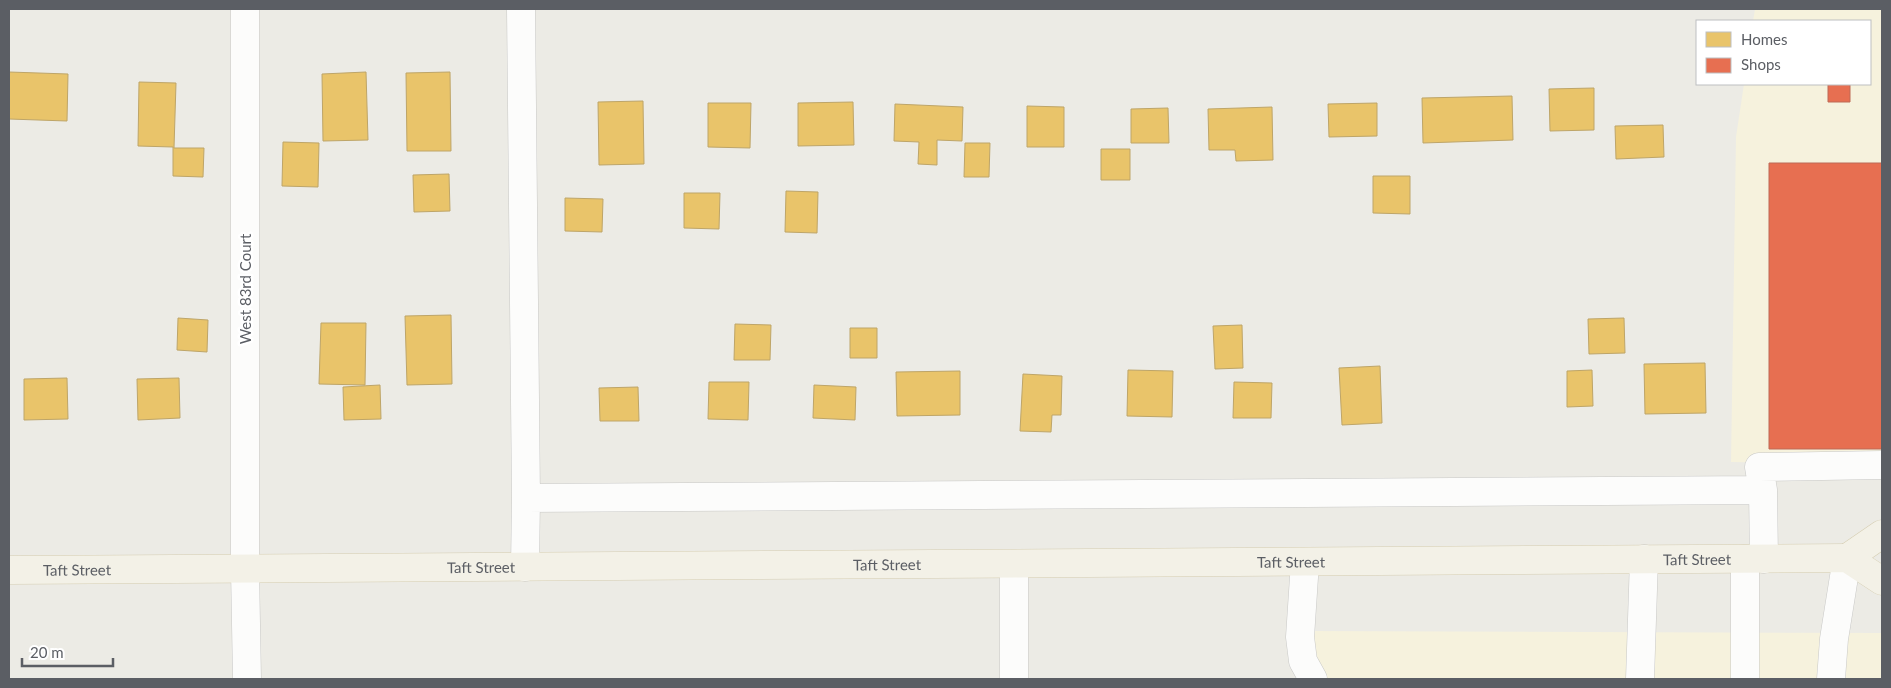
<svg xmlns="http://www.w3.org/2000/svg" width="1891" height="688" font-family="Lato,sans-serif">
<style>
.commercial{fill:#f6f2dd}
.homes{fill:#e9c46a;stroke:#bea568}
.shops{fill:#e76f51;stroke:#bd6a57}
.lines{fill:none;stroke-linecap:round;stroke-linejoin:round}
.minor-casing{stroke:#c8c8c6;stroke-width:29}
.major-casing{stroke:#d5cdb1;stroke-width:29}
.minor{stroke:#fcfcfb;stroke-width:28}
.major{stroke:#f3f1e7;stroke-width:28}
.labels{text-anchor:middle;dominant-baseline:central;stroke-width:5;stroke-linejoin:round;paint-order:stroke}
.street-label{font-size:15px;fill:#5b5e64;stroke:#fff}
</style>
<rect width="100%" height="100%" fill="#ecebe5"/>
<path class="commercial" d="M1755,9H1882V464L1731,462L1736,137L1744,84H1870V21H1753Z
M1308,631L1882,633V679H1308Z"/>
<path class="homes" d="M9,72L68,74L67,121L9,119Z
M366,72L368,140L323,141L322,74Z
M450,72L451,151H407L406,73Z
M139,82L176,83L174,148H204L203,177L173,176V147L138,146Z
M1594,88V130L1550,131L1549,89Z
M1512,96L1513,140L1423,143L1422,98Z
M643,101L644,164L599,165L598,102Z
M853,102L854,145L798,146V103Z
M708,103H751L750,148L708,147Z
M1377,103V136L1329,137L1328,104Z
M895,104L963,107L962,141L937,140V165L918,164L919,142L894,141Z
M1027,106L1064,107V147H1027Z
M1272,107L1273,160L1236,161L1235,150H1209L1208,109Z
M1168,108L1169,143H1131V109Z
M1663,125L1664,157L1616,159L1615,126Z
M283,142L319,143L318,187L282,186Z
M965,143H990L989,177H964Z
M1101,149H1130V180H1101Z
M449,174L450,211L414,212L413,175Z
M1373,176H1410V214L1373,213Z
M786,191L818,192L817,233L785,232Z
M684,193H720L719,229L684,228Z
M565,198L603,199L602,232L565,231Z
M451,315L452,384L407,385L405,316Z
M178,318L208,320L207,352L177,350Z
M1624,318L1625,353L1589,354L1588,319Z
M321,323H366L365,385L319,384Z
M735,324L771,325L770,360H734Z
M1242,325L1243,368L1215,369L1213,326Z
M850,328H877V358H850Z
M1705,363L1706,413L1645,414L1644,364Z
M1380,366L1382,423L1342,425L1339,368Z
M1128,370L1173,371L1172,417L1127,416Z
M1592,370L1593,406L1567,407V371Z
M960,371V415L897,416L896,372Z
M1023,374L1062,376L1061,415H1052L1051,432L1020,431Z
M67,378L68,419L24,420V379Z
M179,378L180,418L138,420L137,379Z
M709,382H749L748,420L708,419Z
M1234,382L1272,383L1271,418H1233Z
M380,385L381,419L344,420L343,387Z
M814,385L856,387L855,420L813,418Z
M638,387L639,421H600L599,388Z"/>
<path class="shops" d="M1828,84H1850V102H1828Z
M1769,163H1882V449H1769Z"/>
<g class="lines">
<defs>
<path id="minor" d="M245,9V569L247,679
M521,9L526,498L525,567
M1763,490L1759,467L1882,465
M526,498L1763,490L1764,559
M1745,559V679
M1305,562L1300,637L1303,661L1313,679
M1014,679V564
M1640,679L1644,559
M1831,679L1834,639L1847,558"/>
<g id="major">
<path d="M1847,558L1882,534"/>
<path id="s1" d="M9,570L1847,558L1882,581"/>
</g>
</defs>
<use href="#minor" class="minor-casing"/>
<use href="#major" class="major-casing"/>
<use href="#minor" class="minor"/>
<use href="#major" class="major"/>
</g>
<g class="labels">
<g class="street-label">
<text transform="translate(245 289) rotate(-90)">West 83rd Court</text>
<text stroke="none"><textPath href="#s1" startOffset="1688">Taft Street</textPath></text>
<text stroke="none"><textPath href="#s1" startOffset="1282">Taft Street</textPath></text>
<text stroke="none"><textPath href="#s1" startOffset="878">Taft Street</textPath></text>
<text stroke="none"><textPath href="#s1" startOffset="472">Taft Street</textPath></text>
<text stroke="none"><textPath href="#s1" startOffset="68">Taft Street</textPath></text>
</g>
</g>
<rect width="1891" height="688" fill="none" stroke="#5b5e64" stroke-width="20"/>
<rect x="1696" y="20" width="175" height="65" fill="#ffffff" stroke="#bdbfc1"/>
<rect x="1706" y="32" width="25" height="15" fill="#e9c46a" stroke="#bdbfc1"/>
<text x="1741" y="45" font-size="15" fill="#5b5e64">Homes</text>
<rect x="1706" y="58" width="25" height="15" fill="#e76f51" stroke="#bdbfc1"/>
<text x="1741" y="70" font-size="15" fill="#5b5e64">Shops</text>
<path d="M22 658v8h91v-8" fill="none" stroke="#5b5e64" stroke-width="2.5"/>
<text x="30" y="658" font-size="15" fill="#5b5e64" stroke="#ffffff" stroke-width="4" paint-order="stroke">20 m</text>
</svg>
